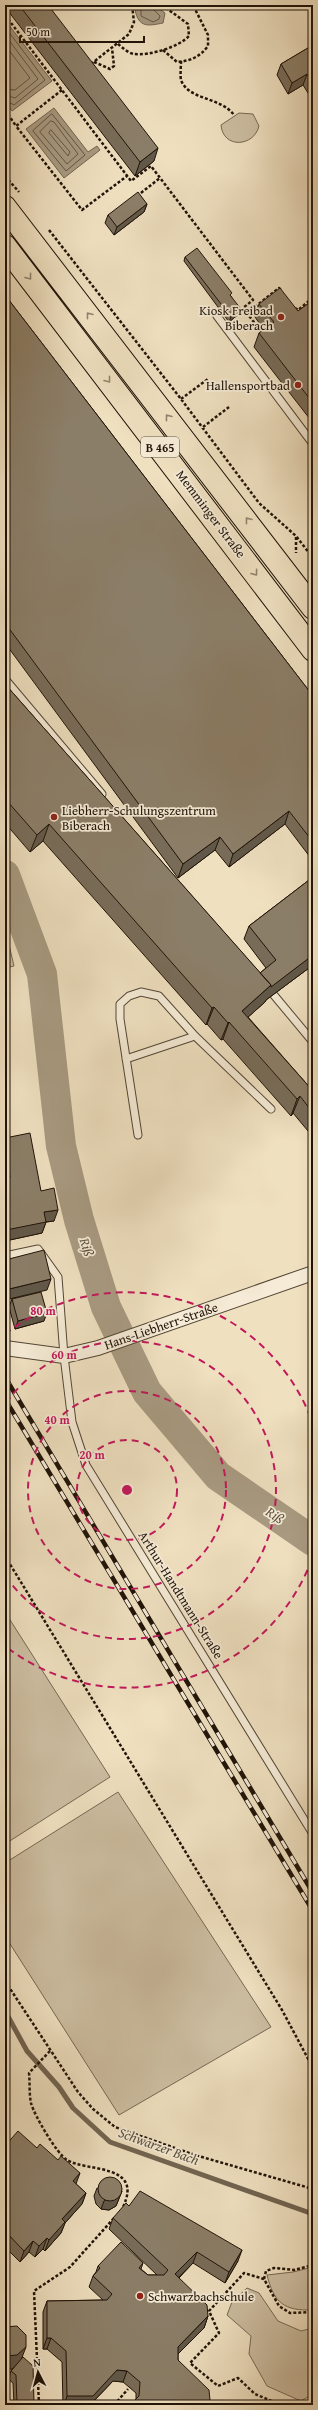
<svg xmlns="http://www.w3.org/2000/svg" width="318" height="2410" font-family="'Gentium Book Plus',serif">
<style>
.grass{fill:url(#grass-tufts);stroke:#766854}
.green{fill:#ccbda1;stroke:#766854}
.water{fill:#a89a81;stroke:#716451}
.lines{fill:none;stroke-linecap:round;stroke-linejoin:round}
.shore{stroke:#645644;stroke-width:1}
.stream{stroke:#716451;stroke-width:5}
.river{stroke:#a89a81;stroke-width:30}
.service-casing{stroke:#534636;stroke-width:9}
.minor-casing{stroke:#534636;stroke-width:16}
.primary-casing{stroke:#1f1308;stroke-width:24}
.path{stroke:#1f1308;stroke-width:2.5;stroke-dasharray:3 2;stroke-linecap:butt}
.service{stroke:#f5ebd6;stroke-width:7}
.minor{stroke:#f5ebd6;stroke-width:14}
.primary{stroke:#efe0c0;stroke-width:22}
.rail-casing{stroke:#1f1308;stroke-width:4.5}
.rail{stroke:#f5ebd6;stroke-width:3;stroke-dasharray:9;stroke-linecap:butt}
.wall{fill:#786c59;stroke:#1f1308}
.shaded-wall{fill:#615849;stroke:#1f1308}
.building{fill:#8b7e68;stroke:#1f1308}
.oneway{stroke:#91846d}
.ring{fill:none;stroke:#c2185b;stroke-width:2;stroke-dasharray:7 5}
.poi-dot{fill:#8f2418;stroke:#f5ebd6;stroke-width:1.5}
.labels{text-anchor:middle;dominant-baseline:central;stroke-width:3.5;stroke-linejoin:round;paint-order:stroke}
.shield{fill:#f5ebd6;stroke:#5f5446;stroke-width:1}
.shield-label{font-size:12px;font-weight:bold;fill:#1f1308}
.poi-label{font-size:13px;fill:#1f1308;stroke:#f5ebd6;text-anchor:end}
.street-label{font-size:13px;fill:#1f1308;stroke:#f5ebd6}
.water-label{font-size:14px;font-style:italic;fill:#5d503e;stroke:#f5ebd6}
.centre{fill:#c2185b;stroke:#f5ebd6;stroke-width:2}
.ring-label{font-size:12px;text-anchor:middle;font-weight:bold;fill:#c2185b;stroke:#f5ebd6;stroke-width:3.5;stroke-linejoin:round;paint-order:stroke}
</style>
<defs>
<pattern id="grass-tufts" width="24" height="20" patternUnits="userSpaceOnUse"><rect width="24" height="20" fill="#ccbda1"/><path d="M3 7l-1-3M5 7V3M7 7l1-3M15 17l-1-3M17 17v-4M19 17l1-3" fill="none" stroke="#afa289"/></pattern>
</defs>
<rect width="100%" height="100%" fill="#efe0c0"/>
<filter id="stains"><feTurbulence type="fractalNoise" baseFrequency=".005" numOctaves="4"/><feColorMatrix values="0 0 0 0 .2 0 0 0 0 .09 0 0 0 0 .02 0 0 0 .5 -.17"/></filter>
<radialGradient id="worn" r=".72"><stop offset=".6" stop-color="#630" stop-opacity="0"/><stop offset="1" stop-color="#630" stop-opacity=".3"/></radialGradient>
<path class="grass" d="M5,928L14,966L5,968Z"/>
<path class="green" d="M239,113L253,114L259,126C254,147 223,149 221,125Z
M5,1612L110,1777L5,1844Z
M118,1792L271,2027L119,2115L5,1936V1863Z
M313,2267V2310C284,2311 274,2303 267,2275L293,2272Z
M247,2288L259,2293L278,2321L301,2331L313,2328V2394L301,2401L267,2386L249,2354L251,2336L227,2315L232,2302Z"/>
<path class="water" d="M139,5H154L165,13L163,23C148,26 139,28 135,10Z
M5,20L52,81L12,111L5,102Z
M54,108L88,152L97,146L100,150L64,178L26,129Z"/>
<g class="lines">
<path class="shore" d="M141,5V16L153,22L159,19L160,16L153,9L152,5
M5,27L45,80L14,105L5,100
M5,35L38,79L15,98L5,95
M5,45L30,78L15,90L5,89
M52,114L85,155L66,171L33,131Z
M51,121L54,122L78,154L67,164L40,132Z
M51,130L70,152L68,156L49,133Z"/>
<path class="stream" d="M5,2011L27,2051L59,2087L73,2108L110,2142L313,2214"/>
<path class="river" d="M5,875L42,974L61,1146L79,1220L106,1307L147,1392L218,1476L313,1541"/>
<defs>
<path id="service" d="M217,316L313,444
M5,679L102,794
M273,994L313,1042
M126,1059L195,1036
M138,1135L120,1019V1004L129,996L141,992L159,996L195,1036L271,1109
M5,1256L38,1249L58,1277L64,1356L72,1422L86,1465L313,1834"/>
<path id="minor" d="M5,1348L64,1356L98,1348L313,1273"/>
<path id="primary" d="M5,207L313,608
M5,246L313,650"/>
</defs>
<use href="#service" class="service-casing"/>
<use href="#minor" class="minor-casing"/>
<use href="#primary" class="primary-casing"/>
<path class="path" d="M5,15L131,181L151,166L253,300L243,308L263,334
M118,44C123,48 128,53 134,54C149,56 179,47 189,36L188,24L162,5
M163,50L177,62C190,61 200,57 208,46V35L193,5
M181,61C181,67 180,75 181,80C188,100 221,97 234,115
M94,62L110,69L114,66L112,48
M91,64L129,34L134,22L132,5
M62,90L16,126L82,210L127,176
M5,110L16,126
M5,176L19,192
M137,196L160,178
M49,230L181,399L259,503L296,536L313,558
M295,308L298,310L309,301L313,307
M247,313L279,288L281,290
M181,399L208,379
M203,427L229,407
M296,537V553
M5,1556L282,2010L313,2068
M5,1981L78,2092L93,2109L115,2127L195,2155L313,2189
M50,2051L29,2073C30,2083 29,2094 31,2103C34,2115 57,2154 67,2160C86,2172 144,2163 123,2207
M264,2279L266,2271L274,2268L294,2270L313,2265
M39,2405L34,2291L70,2267L115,2217
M114,2405L128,2389
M281,2405L255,2394L238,2378L218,2386L190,2363L219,2333L209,2311L244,2273L264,2279L279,2306L290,2313L313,2312"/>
<use href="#service" class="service"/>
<use href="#minor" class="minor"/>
<use href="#primary" class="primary"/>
<defs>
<path id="rail" d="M5,1377L313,1893
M5,1399L313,1911"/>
</defs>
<use href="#rail" class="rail-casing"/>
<use href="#rail" class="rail"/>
</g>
<path class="wall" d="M5,5H48L154,161L135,176L5,7Z
M313,45V101L303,85L288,94L277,75L281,64Z
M147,204L144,212L114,235L105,223L108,215Z
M185,257L231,296L240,313L229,322L184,261Z
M5,295L313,696V861L285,824L229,867L215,850L178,878L5,643Z
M313,300V423L254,347L259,333L264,330L255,317L259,304L298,311Z
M5,684L260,973L266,968L244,939L249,926L313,877V965L266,1000L265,1002L248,1017L313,1091V1137L293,1113L291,1116L223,1039L221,1040L207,1024L206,1025L43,841L30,852L5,823Z
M5,1138L41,1191L54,1221L46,1222L42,1233L5,1241Z
M12,1299L44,1321L15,1329L9,1307Z
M313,1387V1403L309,1398Z
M5,2146L76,2184L86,2193L82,2204L65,2223L61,2233L45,2251L43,2249L35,2257L29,2252L20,2262L5,2247Z
M97,2188L122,2191L116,2206L109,2210L101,2209L96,2204L94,2196Z
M129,2206L238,2261L225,2283L193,2263L179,2278L208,2316L204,2328L178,2354V2360L208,2405H133L134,2401L136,2400V2393L123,2382L113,2381L90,2405H63L62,2362L47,2349H43V2312L47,2301L103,2300L89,2287L93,2276L96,2272L98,2266L143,2263L141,2269L148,2275H157L109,2229L113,2218Z
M5,2327L22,2359L33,2405H14L13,2383L8,2379L11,2371L17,2364L12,2369H5Z"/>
<path class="shaded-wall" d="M307,74L303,85L288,94L292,83Z
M158,148L154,161L135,176L140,162Z
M147,204L144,212L114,235L117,227Z
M241,309L240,313L229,322L231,317Z
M289,811L285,824L229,867L233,854Z
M49,824L43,841L30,852L37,835Z
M220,837L215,850L178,878L183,864Z
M313,955V965L266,1000L265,1002L236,1028L242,1011L271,985Z
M214,1007L207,1024L206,1025L212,1008Z
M229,1022L223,1039L221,1040L228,1023Z
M300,1096L293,1113L291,1116L297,1099Z
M58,1210L54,1221L46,1222L42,1233L5,1241V1232L6,1230L44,1212Z
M51,1279L47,1290L5,1300V1290Z
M47,1313L44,1321L15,1329L18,1321Z
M80,2173L76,2184L73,2181Z
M122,2191L116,2206L109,2210L101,2209L104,2201Z
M86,2193L82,2204L65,2223L61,2233L45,2251L49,2240L62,2219Z
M47,2238L43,2249L35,2257L39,2246Z
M33,2241L29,2252L20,2262L24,2251Z
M242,2250L238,2261L225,2283L229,2272Z
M197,2252L193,2263L171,2285L175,2274Z
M208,2316L204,2328L174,2358L178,2347Z
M47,2338H51L47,2349H43Z
M26,2347L21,2360L12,2369H5V2356Z
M117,2370L127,2371L123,2382L113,2381L90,2405H64L67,2396Z
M210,2400L208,2405H205Z
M34,2403L33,2405H17V2404Z"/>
<path class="building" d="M19,5H48L158,148L140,162Z
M313,45V83L307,74L292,83L281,64Z
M138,192L147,204L117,227L108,215Z
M197,248L232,293L230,295L241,309L231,317L185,257Z
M280,288L298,311L313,300V403L259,333L274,322L259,304Z
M5,295L313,696V842L289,811L233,854L220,837L183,864L5,623Z
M5,684L271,985L242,1011L313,1091V1113L300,1096L297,1099L229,1022L228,1023L214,1007L212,1008L49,824L37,835L7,801L10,798L5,792Z
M313,877V955L271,987V985L260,973L276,960L249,926Z
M30,1133L41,1191L54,1188L58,1210L44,1212L46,1222L6,1230L5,1226V1178L10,1177L5,1152V1138Z
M44,1250L51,1279L5,1290V1260Z
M41,1292L47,1313L18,1321L12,1299Z
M18,2131L37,2148L40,2144L58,2160L61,2156L80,2173L73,2181L86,2193L62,2219L65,2222L49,2240L47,2238L39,2246L33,2241L24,2251L5,2231V2146Z
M98 2189a12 12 0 1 1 24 0a12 12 0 1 1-24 0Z
M140,2191L242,2250L229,2272L197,2252L175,2274L207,2305L208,2316L178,2347V2360L209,2390L210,2400L205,2405H134V2401L139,2396L140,2382L127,2371L117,2370L93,2396H67L66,2351L51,2338H47V2301L107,2300L112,2294L93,2276L100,2268L98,2266L121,2242L143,2263L139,2268L148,2275H164L168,2270L113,2218L126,2203L129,2206Z
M17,2326L26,2335V2347L17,2355L5,2356V2327Z
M23,2357L33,2366L34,2403L17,2404L16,2375L11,2371Z"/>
<defs><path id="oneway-chevron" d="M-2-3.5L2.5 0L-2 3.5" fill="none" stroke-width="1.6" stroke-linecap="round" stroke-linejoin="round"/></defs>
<g class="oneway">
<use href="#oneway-chevron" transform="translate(29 277) rotate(52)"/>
<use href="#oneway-chevron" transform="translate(89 315) rotate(-128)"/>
<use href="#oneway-chevron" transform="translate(108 380) rotate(52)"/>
<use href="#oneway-chevron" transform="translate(168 417) rotate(-128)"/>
<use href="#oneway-chevron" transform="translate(248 520) rotate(-128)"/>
<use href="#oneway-chevron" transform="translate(255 573) rotate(53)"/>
</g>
<g class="ring">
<circle cx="127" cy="1490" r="50"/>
<circle cx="127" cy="1490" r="99"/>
<path d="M6 1403A149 149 0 1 1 6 1577"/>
<path d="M312 1559A198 198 0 0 1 5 1646M5 1334A198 198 0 0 1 312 1421"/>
</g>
<g class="poi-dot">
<circle cx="281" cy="317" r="4"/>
<circle cx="298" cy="385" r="4"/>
<circle cx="54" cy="817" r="4"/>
<circle cx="140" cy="2296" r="4"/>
</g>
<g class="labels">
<rect class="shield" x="141" y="437" width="38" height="20" rx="3"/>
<g class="shield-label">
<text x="160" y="447">B 465</text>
</g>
<g class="poi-label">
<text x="273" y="310">Kiosk Freibad<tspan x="273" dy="15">Biberach</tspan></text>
<text x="290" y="385">Hallensportbad</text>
<text x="62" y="810" text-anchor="start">Liebherr-Schulungszentrum<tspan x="62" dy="15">Biberach</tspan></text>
<text x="148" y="2296" text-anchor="start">Schwarzbachschule</text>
</g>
<g class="street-label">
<text transform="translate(211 514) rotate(53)">Memminger Straße</text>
<text transform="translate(161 1326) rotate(-19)">Hans-Liebherr-Straße</text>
<text transform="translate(181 1595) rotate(58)">Arthur-Handtmann-Straße</text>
</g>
<g class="water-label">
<text transform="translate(87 1247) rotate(73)">Riß</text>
<text transform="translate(275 1515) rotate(34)">Riß</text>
<text transform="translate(159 2146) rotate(20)">Schwarzer Bach</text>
</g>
</g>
<circle cx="127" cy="1490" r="6" class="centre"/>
<g class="ring-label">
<text x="43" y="1315">80 m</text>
<text x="64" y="1359">60 m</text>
<text x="57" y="1424">40 m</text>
<text x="92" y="1459">20 m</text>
</g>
<rect width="318" height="2410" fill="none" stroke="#efe0c0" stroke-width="20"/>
<rect x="6" y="6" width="306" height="2398" fill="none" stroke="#1f1308" stroke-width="2"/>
<rect x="10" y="10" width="298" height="2390" fill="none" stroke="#1f1308"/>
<g transform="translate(38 2372) rotate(354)" stroke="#f5ebd6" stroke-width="3" paint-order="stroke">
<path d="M0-3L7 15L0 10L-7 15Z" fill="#1f1308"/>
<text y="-6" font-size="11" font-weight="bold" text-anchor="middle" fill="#1f1308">N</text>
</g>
<path d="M20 36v6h124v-6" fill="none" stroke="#1f1308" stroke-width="2"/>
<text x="26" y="36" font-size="12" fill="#1f1308" stroke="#f5ebd6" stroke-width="3" paint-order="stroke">50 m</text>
<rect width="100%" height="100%" filter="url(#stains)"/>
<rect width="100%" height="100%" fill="url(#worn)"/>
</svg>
